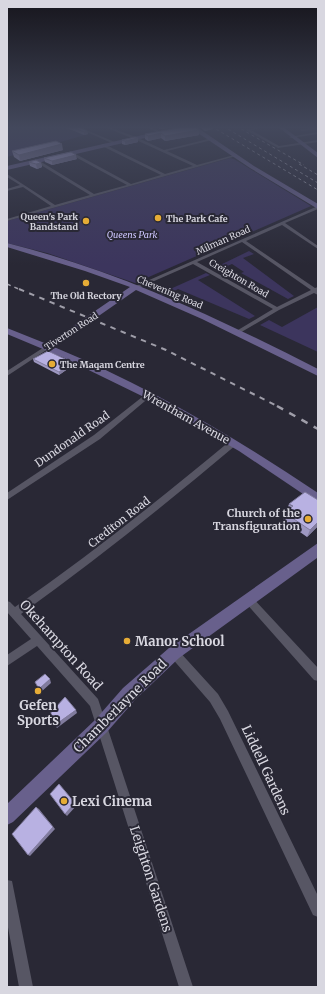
<svg xmlns="http://www.w3.org/2000/svg" width="325" height="994" font-family="Merriweather,serif">
<style>
.green{fill:#3c355d}
.lines{fill:none;stroke-linecap:round;stroke-linejoin:round}
.street{fill:#575664;fill-rule:evenodd}
.secondary{fill:#68608c;fill-rule:evenodd}
.rail-far3{stroke:#9f9ea9;stroke-width:1;stroke-dasharray:3 3;stroke-linecap:butt}
.rail-far2{stroke:#9f9ea9;stroke-width:1.5;stroke-dasharray:4 4;stroke-linecap:butt}
.rail-far1{stroke:#9f9ea9;stroke-width:2;stroke-dasharray:5.5 5.5;stroke-linecap:butt}
.rail{stroke:#9f9ea9;stroke-width:2.5;stroke-dasharray:7 7;stroke-linecap:butt}
.wall{fill:#9e98c2}
.shaded-wall{fill:#817c9e}
.building{fill:#b8b1e2;stroke:#817c9e}
.poi-dot{fill:#e6ac36;stroke:#292835;stroke-width:1.5}
.labels{text-anchor:middle;dominant-baseline:central;stroke-width:4;stroke-linejoin:round;paint-order:stroke}
.far-poi-label{font-size:9px;font-weight:bold;fill:#d8d7e0;stroke:#292835;text-anchor:start}
.far-park-label{font-size:9px;font-style:italic;fill:#cec6ff;stroke:#292835}
.far-street-label{font-size:9px;fill:#d8d7e0;stroke:#292835}
.street-label{font-size:11px;fill:#d8d7e0;stroke:#292835}
.poi-label{font-size:11px;font-weight:bold;fill:#d8d7e0;stroke:#292835;text-anchor:end}
.near-poi-label{font-size:13px;font-weight:bold;fill:#d8d7e0;stroke:#292835;text-anchor:start}
.near-street-label{font-size:13px;fill:#d8d7e0;stroke:#292835}
</style>
<rect width="100%" height="100%" fill="#292835"/>
<path class="green" d="M7,126H62L85,135L7,157Z
M230,158L234,159L311,206L135,283L47,253L7,243V221Z
M249,251L254,254L243,258L294,296L288,299L241,273L244,272L232,264L218,270L214,268Z
M206,273L210,275L198,280L255,316L249,319L178,289L166,296L159,294Z
M318,307V352L260,325L269,320L282,327Z"/>
<g class="lines">
<path class="street" d="M73,126H77L117,143L114,144Z
M102,126H106L136,137L164,150L212,138V140L167,151L197,165L234,155L236,156L7,221V219L51,206L23,187L7,191V189L20,185L7,177V174L55,205L90,195L36,162V160H38L94,194L127,185L70,154V152H72L131,184L161,175L102,146V144H104L165,174L193,166L134,139Z
M144,126H148L164,133L161,134Z
M263,126H270L251,130L279,146L318,140V142L278,148L246,130Z
M318,127V129L302,131L300,130Z
M318,132V134L291,138L289,137Z
M318,206V209L285,223L318,246V249L282,225L246,241L315,288L318,287V295L314,293L279,310L238,334H234L233,333L273,309L193,264L136,289L131,288ZM242,242L311,290L277,307L197,262Z
M49,344L52,346L51,347L7,376V371Z
M146,394H148L151,396L100,439L7,500V493L94,435Z
M233,440L237,443L236,445C166,504 95,561 21,614L98,699L193,987H179L90,706L37,646L7,666V655L31,639L7,612V601L10,602L15,607C90,555 160,499 230,441Z
M248,595L251,596L318,668V681L314,680L245,602L243,599L245,596Z
M174,648L178,650L218,694L228,711L318,896V917L313,915L220,719L210,702L170,656L169,653L170,650Z
M7,880L12,881L13,886L33,987H19L7,922Z"/>
<path class="secondary" d="M188,126H201L198,128L254,166L318,204V209L250,168L192,129L180,130L178,129Z
M277,126H282L318,153V158Z
M160,131L162,134L7,170V166Z
M7,243C116,270 218,318 318,369V376L202,319L136,290L54,347C147,386 234,436 318,493V504L239,451L146,398L62,357L7,334V328L47,344L130,287L85,271L7,247Z
M318,543L317,558L179,658L135,700L107,732L13,822L7,825V804L95,720L123,688L169,648Z"/>
<path class="rail-far3" d="M211,126L318,190
M223,126L318,183
M236,126L304,165
M299,164L318,175"/>
<path class="rail-far2" d="M7,284L21,290"/>
<path class="rail-far1" d="M19,289L166,350L279,407"/>
<path class="rail" d="M277,406L318,429"/>
</g>
<path class="wall" d="M62,126H78L87,131L88,134L84,135Z
M201,126H213V129L205,131L201,128Z
M199,130V135L165,141L161,138L148,141L145,139V134Z
M138,138V142L125,145L122,144V140Z
M63,150L20,161L14,157L12,151Z
M44,158L77,159L52,165L45,162Z
M29,162L41,163L42,167L37,169L30,166Z
M33,359L66,362L67,365H68L69,368L59,375L34,362Z
M289,504L318,526L307,537L283,520Z"/>
<path class="shaded-wall" d="M159,126H185L159,129Z
M207,126H213V129L205,131V127Z
M199,130V135L165,141V136Z
M87,131L88,134L84,135V132Z
M161,133V138L148,141V136Z
M138,138V142L125,145V141Z
M62,144L63,150L20,161L19,155Z
M76,155L77,159L52,165V161Z
M41,163L42,167L37,169L36,164Z
M68,365L69,368L59,375V372Z
M318,522V526L307,537L310,530Z
M50,679L51,683L41,692L39,689Z
M76,710L77,713L57,728L55,725Z
M75,803L77,805L67,816L65,814Z
M36,807L39,809L55,829L30,856L28,855Z"/>
<path class="building" d="M70,126H78L87,131L84,132Z
M189,126H194L199,130L165,136L161,133L148,136L145,134Z
M135,137L138,138L125,141L122,140Z
M56,141L62,144L19,155L12,151Z
M71,152L76,155L52,161L44,158Z
M36,160L41,163L36,164L29,162Z
M48,351L65,359L63,360L67,362L65,364L68,365L59,372L33,359Z
M305,492L318,500V522L310,530L285,513L293,506L289,504Z
M45,674L50,679L39,689L35,682Z
M65,697L76,710L55,725L48,716Z
M59,784L75,803L65,814L50,794Z
M36,807L53,827L28,855L12,834Z"/>
<linearGradient id="sky" x2="0" y2="1"><stop stop-color="#17161d"/><stop offset="0.48" stop-color="#43485c"/><stop offset="1" stop-color="#43485c" stop-opacity="0"/></linearGradient>
<rect width="325" height="265" fill="url(#sky)"/>
<g class="poi-dot">
<circle cx="158" cy="218" r="4"/>
<circle cx="86" cy="221" r="4"/>
<circle cx="86" cy="283" r="4"/>
<circle cx="52" cy="364" r="4"/>
<circle cx="308" cy="519" r="4"/>
<circle cx="127" cy="641" r="4"/>
<circle cx="38" cy="691" r="4"/>
<circle cx="64" cy="801" r="4"/>
</g>
<g class="labels">
<g class="far-poi-label">
<text x="78" y="216" text-anchor="end">Queen's Park<tspan x="78" dy="10">Bandstand</tspan></text>
<text x="166" y="218">The Park Cafe</text>
<text x="86" y="295" text-anchor="middle">The Old Rectory</text>
<text x="60" y="364">The Maqam Centre</text>
</g>
<g class="far-park-label">
<text x="132" y="234">Queens Park</text>
</g>
<g class="far-street-label">
<text transform="translate(223 240) rotate(-24)">Milman Road</text>
<text transform="translate(239 278) rotate(30)">Creighton Road</text>
<text transform="translate(170 292) rotate(23)">Chevening Road</text>
<text transform="translate(71 331) rotate(-33)">Tiverton Road</text>
</g>
<g class="street-label">
<text transform="translate(186 417) rotate(29)">Wrentham Avenue</text>
<text transform="translate(72 439) rotate(-35)">Dundonald Road</text>
<text transform="translate(119 522) rotate(-38)">Crediton Road</text>
</g>
<g class="poi-label">
<text x="300" y="513">Church of the<tspan x="300" dy="13">Transfiguration</tspan></text>
</g>
<g class="near-poi-label">
<text x="135" y="641">Manor School</text>
<text x="38" y="705" text-anchor="middle">Gefen<tspan x="38" dy="15">Sports</tspan></text>
<text x="72" y="801">Lexi Cinema</text>
</g>
<g class="near-street-label">
<text transform="translate(61 645) rotate(48)">Okehampton Road</text>
<text transform="translate(120 706) rotate(-45)">Chamberlayne Road</text>
<text transform="translate(266 770) rotate(65)">Liddell Gardens</text>
<text transform="translate(151 879) rotate(72)">Leighton Gardens</text>
</g>
</g>
<rect width="325" height="994" fill="none" stroke="#d8d7e0" stroke-width="16"/>
</svg>
